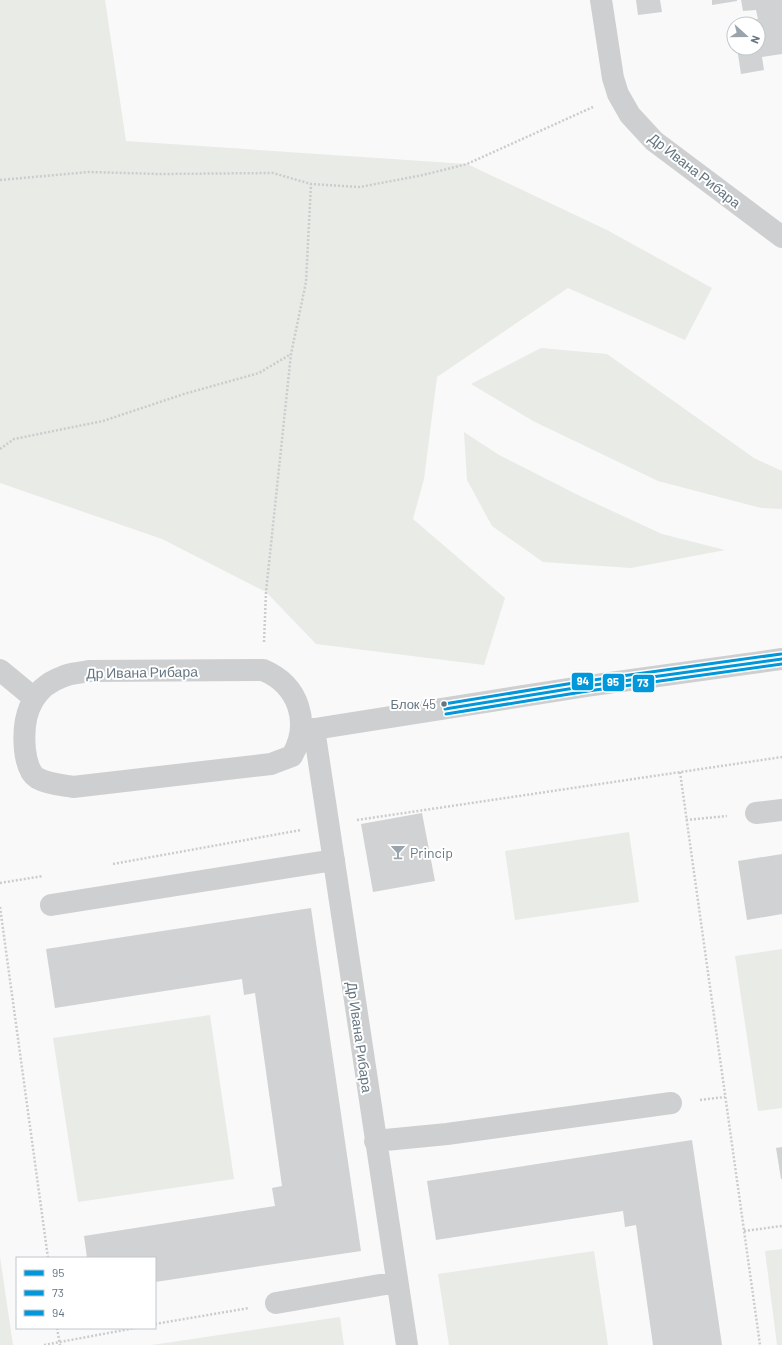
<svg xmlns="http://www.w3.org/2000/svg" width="782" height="1345" font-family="Barlow,sans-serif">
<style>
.green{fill:#e8ebe6}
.building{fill:#d0d2d3}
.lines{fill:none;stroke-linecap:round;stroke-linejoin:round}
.path{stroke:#cbcccd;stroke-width:2.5;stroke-dasharray:2 2;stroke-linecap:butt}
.minor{stroke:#cecfd0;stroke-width:22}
.bus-1-casing{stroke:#fff;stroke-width:6}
.bus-2-casing{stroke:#fff;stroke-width:6}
.bus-3-casing{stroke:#fff;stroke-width:6}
.bus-1{stroke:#0098da;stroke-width:3}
.bus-2{stroke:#0098da;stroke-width:3}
.bus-3{stroke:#0098da;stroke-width:3}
.bus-dot{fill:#657683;stroke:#fff;stroke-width:1.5}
.labels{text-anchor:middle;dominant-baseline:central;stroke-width:4;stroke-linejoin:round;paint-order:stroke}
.bus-label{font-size:13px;fill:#657683;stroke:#fff;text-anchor:end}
.street-label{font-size:14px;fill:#657683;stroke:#fff}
.poi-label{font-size:14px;fill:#657683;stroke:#fff;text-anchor:start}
.line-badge{stroke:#fff;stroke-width:1.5}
.badge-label{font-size:11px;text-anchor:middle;font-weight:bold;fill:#fff}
</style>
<rect width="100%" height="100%" fill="#f9f9f9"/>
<path class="green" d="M0,0H105L126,141L467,164L607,230L712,288L685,340L568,288L437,377L424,479L413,519L505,598L484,665L316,644L266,592L162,539L0,483Z
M541,348L607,354L754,458L782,471V509L761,508L658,481L533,421L471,384Z
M464,432L499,455L584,498L662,534L725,550L631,568L543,562L492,526L467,480Z
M629,832L639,902L515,920L505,851Z
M782,949V1108L758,1111L735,956Z
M210,1015L234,1179L78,1202L53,1038Z
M782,1249V1345H777L765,1251Z
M594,1251L608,1345H449L438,1274Z
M0,1257L13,1345H0Z
M340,1317L344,1345H152Z"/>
<path class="building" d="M636,0H660L662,12L638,15Z
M712,0H737V1L712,5Z
M741,0H782V54L762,57L764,70L741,74L737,48H758V24H745L744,21L758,19L756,10L743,11Z
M422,813L435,881L373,892L361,824Z
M782,854V914L747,920L738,861Z
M311,908L361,1251L155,1282V1258H87L84,1236L275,1206L272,1188L282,1186L255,993L244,995L242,979L55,1008L46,949Z
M692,1140L722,1345H653L636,1225L625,1227L623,1211L436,1240L427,1181Z
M782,1147V1179H781L776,1148Z"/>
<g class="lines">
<path class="path" d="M0,180L89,172L160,174L273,173L311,184L360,187L423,175L467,164L593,107
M0,449L14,439L103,421L184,394L259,373L291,354
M264,642L266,592L291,354L306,282L311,184
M680,772L760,1345
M357,820L782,757
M686,820L727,816
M113,864L301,830
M0,883L43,876
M0,907L48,1258
M700,1100L725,1097
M744,1231L782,1226
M155,1324L249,1308
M57,1328L60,1345
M44,1345L135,1328"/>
<path class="minor" d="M601,0L613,78L618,94L630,115L654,141L782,237
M0,670L34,698
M263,670C299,685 311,723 292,756L271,764L73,787C61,785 48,784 37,778C29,773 26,759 25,750C22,720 29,689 62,677C70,673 81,673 89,671Z
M314,729L407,1345
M302,731L587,686L782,659
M756,813L782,810
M51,905L334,860
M375,1141L447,1134L671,1103
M276,1303L397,1282"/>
<defs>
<path id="bus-1" d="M445,709L587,686L782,659"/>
<path id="bus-2" d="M446,714L588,691L782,664"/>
<path id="bus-3" d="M444,704L586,681L781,654"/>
</defs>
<use href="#bus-1" class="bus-1-casing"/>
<use href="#bus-2" class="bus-2-casing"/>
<use href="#bus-3" class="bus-3-casing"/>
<use href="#bus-1" class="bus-1"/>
<use href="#bus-2" class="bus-2"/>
<use href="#bus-3" class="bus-3"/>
</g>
<defs>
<symbol id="bar-bare" viewBox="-9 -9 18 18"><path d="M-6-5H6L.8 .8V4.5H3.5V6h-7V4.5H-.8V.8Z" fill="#99a4ac" stroke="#fff" stroke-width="2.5" paint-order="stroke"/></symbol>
</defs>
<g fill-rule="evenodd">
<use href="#bar-bare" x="387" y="841" width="22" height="22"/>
</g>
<circle class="bus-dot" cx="444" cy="704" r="3.5"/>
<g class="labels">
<g class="bus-label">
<text x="436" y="704">Блок 45</text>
</g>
<g class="street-label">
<text transform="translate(695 170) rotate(38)">Др Ивана Рибара</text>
<text transform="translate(142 672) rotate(-1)">Др Ивана Рибара</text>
<text transform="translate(360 1037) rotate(82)">Др Ивана Рибара</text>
</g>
<g class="poi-label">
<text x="410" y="852">Princip</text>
</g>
</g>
<g class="line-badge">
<rect x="571" y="672" width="23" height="19" rx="4" fill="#0098da"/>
<rect x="602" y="673" width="23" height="19" rx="4" fill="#0098da"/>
<rect x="632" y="674" width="23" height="19" rx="4" fill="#0098da"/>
</g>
<g class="badge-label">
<text x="583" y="685">94</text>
<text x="613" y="686">95</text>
<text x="643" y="687">73</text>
</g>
<rect x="16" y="1257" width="140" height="72" fill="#ffffff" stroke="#c1c8cd"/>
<rect x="24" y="1270" width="20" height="6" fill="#0098da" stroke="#c1c8cd"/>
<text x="52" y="1277" font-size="12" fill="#657683">95</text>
<rect x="24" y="1290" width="20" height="6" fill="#0098da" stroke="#c1c8cd"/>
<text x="52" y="1297" font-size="12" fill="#657683">73</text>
<rect x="24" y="1310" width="20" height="6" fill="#0098da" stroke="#c1c8cd"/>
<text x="52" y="1317" font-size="12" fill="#657683">94</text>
<g transform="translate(746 36) rotate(111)"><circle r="19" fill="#ffffff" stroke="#c1c8cd"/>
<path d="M0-3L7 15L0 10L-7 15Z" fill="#99a4ac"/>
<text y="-6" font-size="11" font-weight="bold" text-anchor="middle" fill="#657683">N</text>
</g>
</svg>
